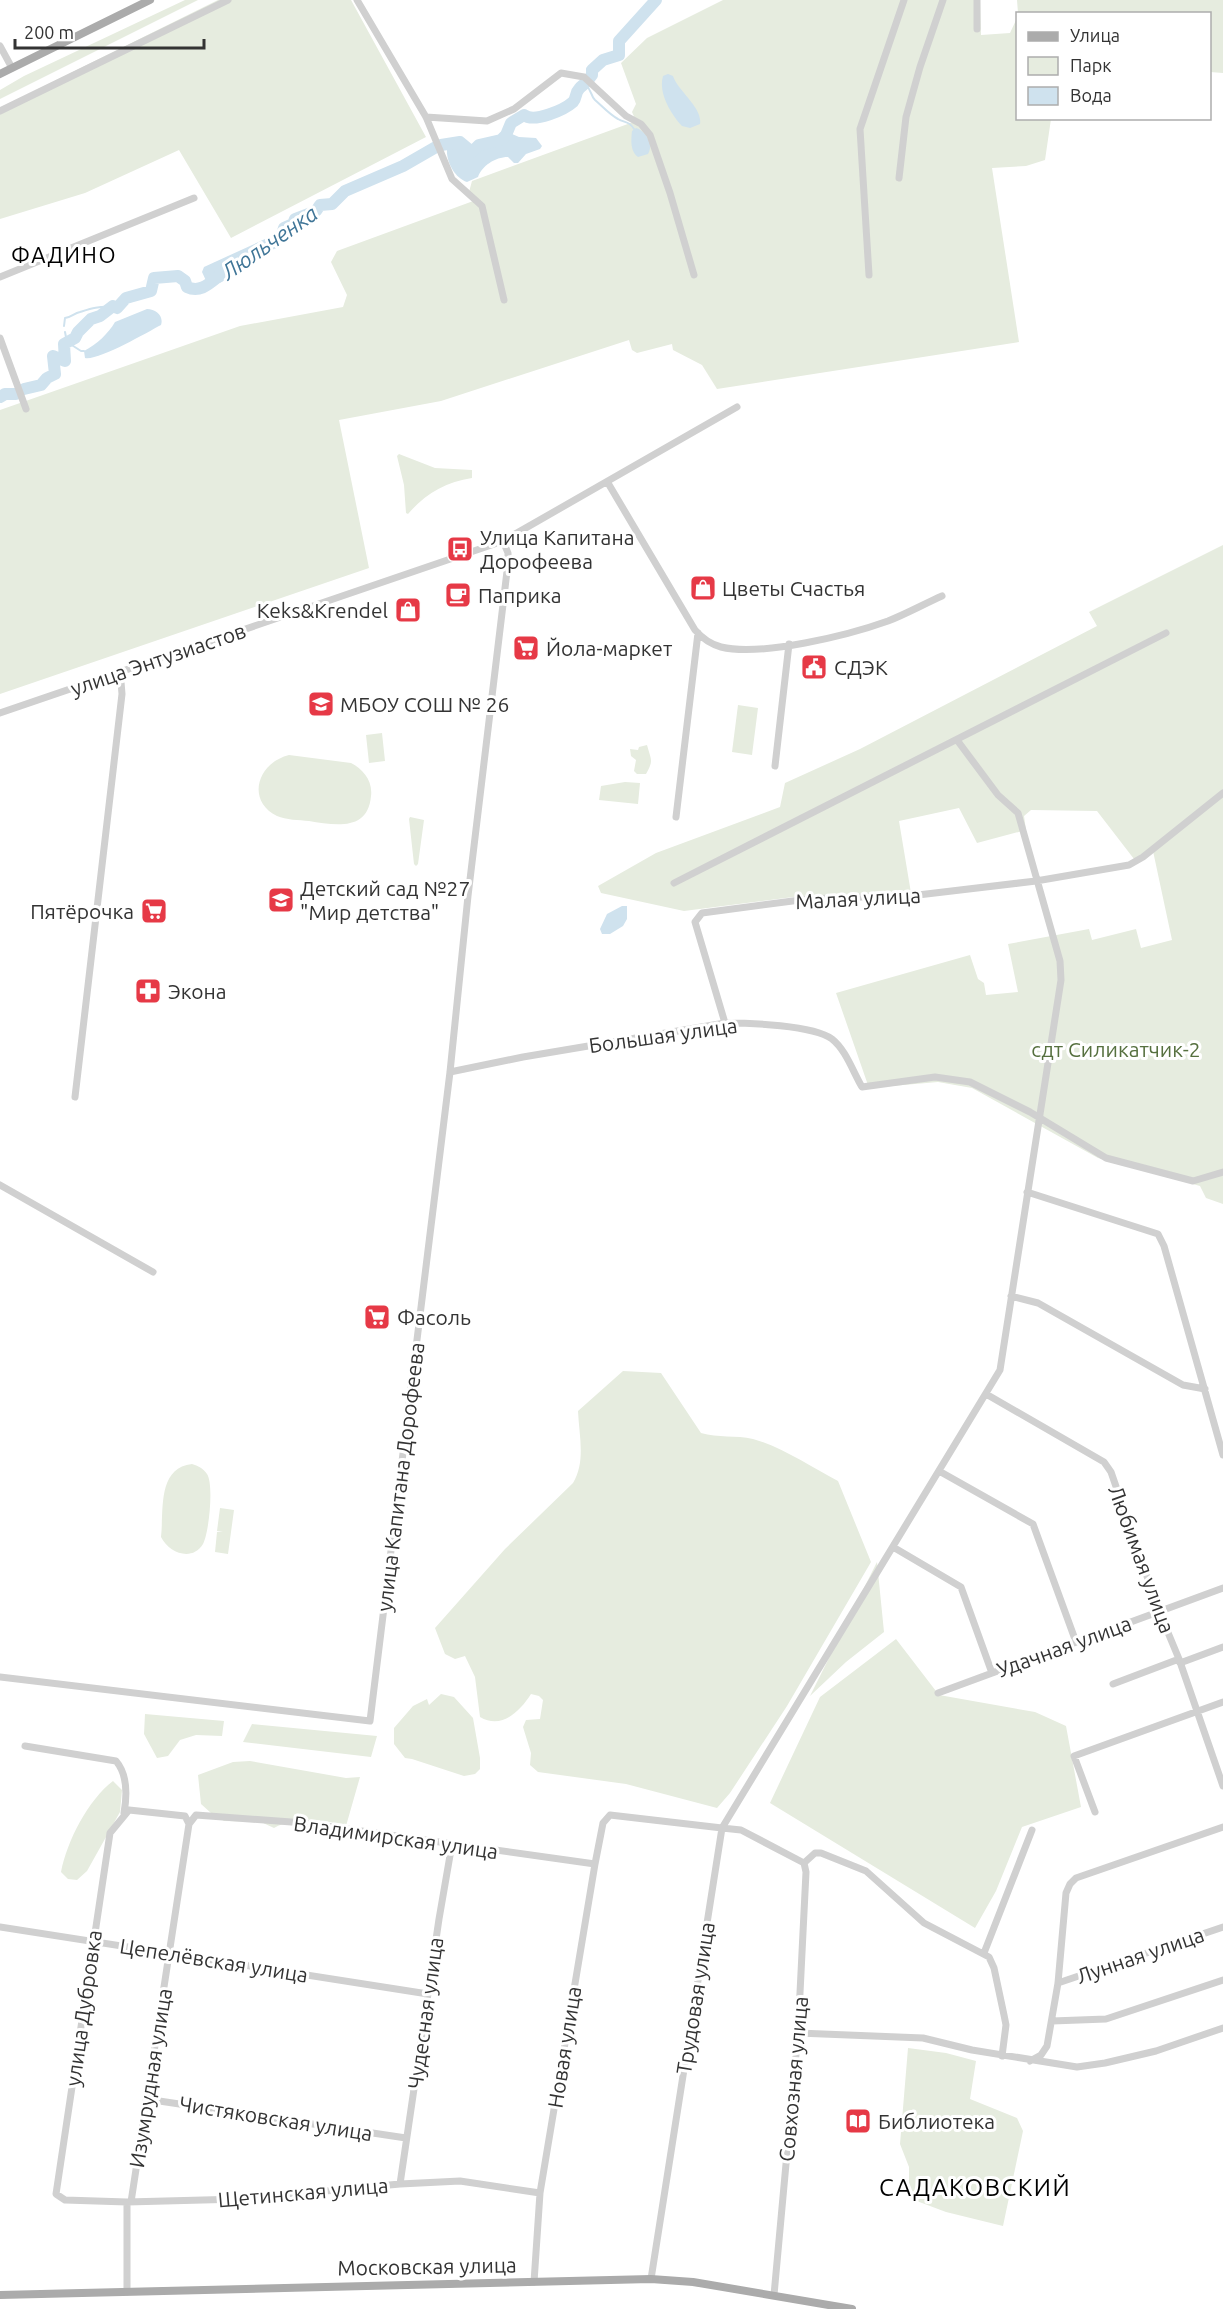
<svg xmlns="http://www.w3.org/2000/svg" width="1223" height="2309" font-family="Ubuntu,sans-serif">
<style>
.green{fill:#e6ecdf}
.water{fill:#cfe2ee}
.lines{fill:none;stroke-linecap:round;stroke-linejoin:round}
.stream{stroke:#cfe2ee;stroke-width:2}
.river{stroke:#cfe2ee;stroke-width:12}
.minor{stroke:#d0d0d0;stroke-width:7}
.major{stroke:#ababab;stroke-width:8}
.labels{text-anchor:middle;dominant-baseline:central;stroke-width:6;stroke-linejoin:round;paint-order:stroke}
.poi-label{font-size:21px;fill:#333;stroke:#fff;text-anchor:start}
.street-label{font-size:21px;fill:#333;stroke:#fff}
.park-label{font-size:21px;fill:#56703f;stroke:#fff}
.water-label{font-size:22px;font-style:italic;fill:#3f7597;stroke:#fff}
.neighbourhood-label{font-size:22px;letter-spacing:1.5px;fill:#000;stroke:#fff}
.quarter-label{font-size:24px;letter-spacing:1.5px;fill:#000;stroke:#fff}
</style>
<rect width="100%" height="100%" fill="#fff"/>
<path class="green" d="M185,0H198L0,99V90L24,76Z
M218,0H351L426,137L231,238L179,150L85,193L0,219V108Z
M723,0H980L981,35L1010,33L1017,18L1018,118L1051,119L1045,160L1026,166L992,168L1019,342L717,389L702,365L673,350L672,344L637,353L632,350L629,340L441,401L339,420L369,568L0,694V410L240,326L343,307L347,295L331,262L337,251L476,200L469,192L472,181L636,121L632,112L636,104L621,63L647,38Z
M1017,0H1223V73L1210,72V14L1018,13Z
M399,454L435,468L472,470V478C446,482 425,494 408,514L406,513L404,485L397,456Z
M1223,545V1204L1206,1198L1200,1186L1098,1158L972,1088L938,1082L869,1088L836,993L970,955L978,979L984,983L986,995L1018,992L1008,944L1089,929L1092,940L1136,929L1141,948L1172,940L1153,851L1134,859L1097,811L1031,810L1024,816L1026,830L977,843L959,808L899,821L911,893L801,896L684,911L601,893L598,886L656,853L780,807L785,783L860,749L1097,626L1089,612Z
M738,705L758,708L752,755L732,752Z
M382,733L385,761L369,763L366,735Z
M647,745C651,760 654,760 646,774H637L634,771L636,760L631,756L630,749L638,750L639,747Z
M289,755L351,763C363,769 373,781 371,796C368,832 334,825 309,821C299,820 286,820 277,816C246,801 257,763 289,755Z
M625,782L640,783L638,804L599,800L601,786Z
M410,817L424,820L418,864L416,866L414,864L409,819Z
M623,1371L661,1373L701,1433C718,1438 736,1435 753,1439C782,1447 811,1467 838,1481L871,1562L787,1706L730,1793L717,1808L626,1784L538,1772L530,1765L531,1753L523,1727L526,1720L540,1719L543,1700L539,1696L531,1694C520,1711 502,1730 480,1717L475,1677L465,1656L455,1659L445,1654L435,1628L505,1549L573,1483C586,1462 579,1435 578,1411Z
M192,1464C198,1466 203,1468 207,1474C214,1484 209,1533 203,1544C192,1562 169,1553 161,1537C164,1510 157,1468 192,1464Z
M220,1508L234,1510L228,1554L215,1552L217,1532H223L217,1531Z
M877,1562L884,1632L846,1662L810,1696Z
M896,1639L939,1695L1035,1712L1066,1726L1081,1807L1022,1827L996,1891L975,1928L770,1803L820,1697Z
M441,1694L454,1697L473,1718L480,1758V1769L475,1774L464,1776L412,1759L405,1758L394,1744V1728L413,1706L427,1699L429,1705Z
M145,1714L224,1721L222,1736L196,1735L180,1740L168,1756L157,1758L144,1734Z
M252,1724L377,1736L371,1757L243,1742Z
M250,1761L346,1778L360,1777L346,1826C322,1819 297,1816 274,1828L261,1822L224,1821L211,1813L201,1804L198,1775L233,1762Z
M113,1781L122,1790L120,1812L87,1871L77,1880L68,1879L61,1872C67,1841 88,1800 113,1781Z
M908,2048L946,2053L976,2061L970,2099L1017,2118L1023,2131L1003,2226L946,2212L914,2200L909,2190V2167L900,2144Z"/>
<path class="water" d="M668,74L673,76C678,91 703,108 700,124L690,128L682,126C671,114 658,93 663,76Z
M636,128C646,131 654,144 648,154L638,157C630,151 631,140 632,131Z
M512,134L519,137L536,138L542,146L540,149L526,154L518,163H514L508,157C495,157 482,166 478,177L467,182C455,178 446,162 447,149L454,142H460L472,152L479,145L501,140L506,135Z
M276,234L281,238L282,246C273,250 263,252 255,257C243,265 222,288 208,285L202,272L204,267Z
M147,309C156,309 164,316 161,325C146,333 98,361 85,358L84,351C97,344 108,334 115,322Z
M622,906H627V919L623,926L610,934H602L600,929L607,914Z"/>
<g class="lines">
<path class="stream" d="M585,84C592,90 590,95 595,100C602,106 610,115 618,119C625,123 629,121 634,129
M64,326L65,318C72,317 74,313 80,312C90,309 99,306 111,307
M65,332L67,342L81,351H84"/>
<path class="river" d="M589,79L592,75V70L603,60L619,55V41L656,0
M441,145L460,142L472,152L479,145L501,140L506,135L511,123L524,115C534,123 564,110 573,102C577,97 575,93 579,89C581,86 584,85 586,82
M269,244L281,238L284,228L293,224L295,219L316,211L320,205L332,204L345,191L403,166L436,147
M24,389L41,385L47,378L55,374L53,356L65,361L64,344L75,338L78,332L91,319L100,316L113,306L117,308L126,298L151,291L154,278L178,276L185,281L187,287C200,293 209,284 219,276
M0,397L5,394H16"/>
<path class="minor" d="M357,0L426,117L452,179L482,206L504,300
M977,29V0
M0,46L12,68
M0,111L228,0
M426,117L487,121L514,109L561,73L584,77L626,116L641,124L650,135L670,193L694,275
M899,178L906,117L920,67L943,0
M869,275L860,129L904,0
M0,277L194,198
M0,338L26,409
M608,483L695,630C702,638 710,644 721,647C761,657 849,635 888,621C906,614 924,604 942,596
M0,713L503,541L737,407
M775,766L789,644
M676,817L698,633
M674,883L1166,633
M725,1023L695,922L702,913L808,899L918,895L1036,881L1129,865L1143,857L1223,793
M450,1072L523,1057L725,1023C749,1023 813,1025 832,1039C846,1050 853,1072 862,1087L935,1077L970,1082L1030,1112L1106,1158L1193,1181L1223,1172
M75,1097L122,694L121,682L118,672
M0,1185L153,1272
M1027,1192L1158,1234L1164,1246L1223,1455
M1011,1296L1038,1303L1183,1385L1205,1389
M986,1394L1104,1462L1111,1472L1159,1611L1179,1659L1223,1786
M939,1471L1033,1524L1076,1642
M893,1547L961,1587L992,1673
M1180,1663L1223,1647
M0,1677L370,1721L450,1072L468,896L508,563V553L503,541
M1113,1684L1179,1659
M938,1693L1223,1588
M25,1746L116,1761C128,1775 127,1796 124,1813
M1095,1812L1074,1756L1223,1702
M189,1824L185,1816L129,1810L110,1833L56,2194L65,2200L127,2202L241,2199L400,2184L460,2181L540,2193
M804,1863L741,1830L722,1828L1000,1370L1061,980L1060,961L1018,813L998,795L957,740
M804,1863L815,1853H821L866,1871L924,1923L989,1957L994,1968L1004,2015L1006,2025L1002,2056
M0,1927L428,1994
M984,1953L1032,1830
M1058,1983L1223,1927
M1052,2021L1106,2019L1223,1980
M798,2033L923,2038L972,2050L1077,2067L1105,2063L1156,2051L1223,2028
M1030,2061L1041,2055L1047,2046L1058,1983L1066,1893L1070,1884L1076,1878L1223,1827
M146,2099L406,2138
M400,2184L439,1919L452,1844
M131,2202L189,1824L196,1815L305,1823L595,1864
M534,2282L540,2193L595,1864L603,1823L610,1815L722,1828L651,2279
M127,2292V2202
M774,2295L798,2033L806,1872L804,1863"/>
<path class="major" d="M0,74L150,0
M0,2295L651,2279L693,2282L852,2309"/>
</g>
<defs>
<symbol id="bus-square" viewBox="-11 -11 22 22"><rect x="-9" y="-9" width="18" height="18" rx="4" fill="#e63946" stroke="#fff"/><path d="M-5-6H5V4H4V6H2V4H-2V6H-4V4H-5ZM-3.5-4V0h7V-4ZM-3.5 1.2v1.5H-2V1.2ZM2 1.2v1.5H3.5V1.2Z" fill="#fff"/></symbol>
<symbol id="shop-square" viewBox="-11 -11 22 22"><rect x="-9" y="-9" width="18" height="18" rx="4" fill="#e63946" stroke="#fff"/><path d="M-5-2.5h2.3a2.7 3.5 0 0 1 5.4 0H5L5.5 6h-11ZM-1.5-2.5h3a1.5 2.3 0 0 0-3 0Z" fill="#fff"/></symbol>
<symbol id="cafe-square" viewBox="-11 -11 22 22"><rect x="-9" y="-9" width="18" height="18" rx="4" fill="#e63946" stroke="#fff"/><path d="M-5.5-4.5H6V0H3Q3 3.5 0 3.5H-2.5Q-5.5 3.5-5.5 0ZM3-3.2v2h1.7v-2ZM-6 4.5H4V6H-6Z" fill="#fff"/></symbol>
<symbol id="supermarket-square" viewBox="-11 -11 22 22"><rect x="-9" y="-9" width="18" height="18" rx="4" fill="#e63946" stroke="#fff"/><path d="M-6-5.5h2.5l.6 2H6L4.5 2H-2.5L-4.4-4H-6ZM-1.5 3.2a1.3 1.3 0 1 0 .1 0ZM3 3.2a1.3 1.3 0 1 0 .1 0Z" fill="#fff"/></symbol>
<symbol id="civic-square" viewBox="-11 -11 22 22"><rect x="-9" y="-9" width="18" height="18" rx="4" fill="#e63946" stroke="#fff"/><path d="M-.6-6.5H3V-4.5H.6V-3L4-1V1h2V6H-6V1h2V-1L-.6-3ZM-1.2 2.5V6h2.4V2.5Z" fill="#fff"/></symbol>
<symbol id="school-square" viewBox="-11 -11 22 22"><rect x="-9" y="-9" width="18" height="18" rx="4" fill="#e63946" stroke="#fff"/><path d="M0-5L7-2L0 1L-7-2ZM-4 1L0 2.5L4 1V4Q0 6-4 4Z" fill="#fff"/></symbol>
<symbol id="pharmacy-square" viewBox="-11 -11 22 22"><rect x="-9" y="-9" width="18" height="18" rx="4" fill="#e63946" stroke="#fff"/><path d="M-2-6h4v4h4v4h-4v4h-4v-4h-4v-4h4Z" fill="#fff"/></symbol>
<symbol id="library-square" viewBox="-11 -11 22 22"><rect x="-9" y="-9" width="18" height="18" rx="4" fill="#e63946" stroke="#fff"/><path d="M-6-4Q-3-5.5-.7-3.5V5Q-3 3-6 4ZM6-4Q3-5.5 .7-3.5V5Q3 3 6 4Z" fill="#fff"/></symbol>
</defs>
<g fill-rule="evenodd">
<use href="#bus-square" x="445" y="534" width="30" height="30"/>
<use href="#shop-square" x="688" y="573" width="30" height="30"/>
<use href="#cafe-square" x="443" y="580" width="30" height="30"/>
<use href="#shop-square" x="393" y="595" width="30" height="30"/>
<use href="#supermarket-square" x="511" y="633" width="30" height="30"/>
<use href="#civic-square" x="799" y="652" width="30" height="30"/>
<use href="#school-square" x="306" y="689" width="30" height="30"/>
<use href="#school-square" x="266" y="885" width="30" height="30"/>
<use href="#supermarket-square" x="139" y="896" width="30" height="30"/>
<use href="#pharmacy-square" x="133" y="976" width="30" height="30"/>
<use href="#supermarket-square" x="362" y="1302" width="30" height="30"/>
<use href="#library-square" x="843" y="2106" width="30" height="30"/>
</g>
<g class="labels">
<g class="poi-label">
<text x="480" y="537">Улица Капитана<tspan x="480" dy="24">Дорофеева</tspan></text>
<text x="722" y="588">Цветы Счастья</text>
<text x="478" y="595">Паприка</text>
<text x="388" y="610" text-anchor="end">Keks&amp;Krendel</text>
<text x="546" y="648">Йола-маркет</text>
<text x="834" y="667">СДЭК</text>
<text x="340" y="704">МБОУ СОШ № 26</text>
<text x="300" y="888">Детский сад №27<tspan x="300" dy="24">"Мир детства"</tspan></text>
<text x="134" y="911" text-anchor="end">Пятёрочка</text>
<text x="168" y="991">Экона</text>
<text x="397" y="1317">Фасоль</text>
<text x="878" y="2121">Библиотека</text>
</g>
<g class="street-label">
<text transform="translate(158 659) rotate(-19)">улица Энтузиастов</text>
<text transform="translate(858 898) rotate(-3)">Малая улица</text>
<text transform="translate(663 1035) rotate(-8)">Большая улица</text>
<text transform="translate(400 1477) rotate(-83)">улица Капитана Дорофеева</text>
<text transform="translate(1142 1559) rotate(70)">Любимая улица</text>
<text transform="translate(1064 1646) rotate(-20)">Удачная улица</text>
<text transform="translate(396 1837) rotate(8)">Владимирская улица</text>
<text transform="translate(1140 1955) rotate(-19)">Лунная улица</text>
<text transform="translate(214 1960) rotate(9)">Цепелёвская улица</text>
<text transform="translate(695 1998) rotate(-81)">Трудовая улица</text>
<text transform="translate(83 2008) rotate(-82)">улица Дубровка</text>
<text transform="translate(425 2013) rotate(-82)">Чудесная улица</text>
<text transform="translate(564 2047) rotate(-81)">Новая улица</text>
<text transform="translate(150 2078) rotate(-81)">Изумрудная улица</text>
<text transform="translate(793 2079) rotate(-85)">Совхозная улица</text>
<text transform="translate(276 2118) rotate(9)">Чистяковская улица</text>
<text transform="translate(303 2192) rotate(-5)">Щетинская улица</text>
<text transform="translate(427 2266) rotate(-1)">Московская улица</text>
</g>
<g class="park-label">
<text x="1116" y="1049">сдт Силикатчик-2</text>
</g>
<g class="water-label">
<text transform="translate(269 242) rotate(-35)">Люльченка</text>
</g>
<g class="neighbourhood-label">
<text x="64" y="254">ФАДИНО</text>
</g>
<g class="quarter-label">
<text x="975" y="2187">САДАКОВСКИЙ</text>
</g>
</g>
<rect x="1016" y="12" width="195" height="108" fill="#ffffff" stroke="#adadad" stroke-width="1.5"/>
<rect x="1028" y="32" width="30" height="9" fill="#ababab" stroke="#adadad" stroke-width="1.5"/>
<text x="1070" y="42" font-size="18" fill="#333333">Улица</text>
<rect x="1028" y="57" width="30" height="18" fill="#e6ecdf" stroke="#adadad" stroke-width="1.5"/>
<text x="1070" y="72" font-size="18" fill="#333333">Парк</text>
<rect x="1028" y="87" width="30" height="18" fill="#cfe2ee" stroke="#adadad" stroke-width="1.5"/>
<text x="1070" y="102" font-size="18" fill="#333333">Вода</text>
<path d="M15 39v9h189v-9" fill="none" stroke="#333333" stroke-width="3"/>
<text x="24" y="39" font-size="18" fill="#333333" stroke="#ffffff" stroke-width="4.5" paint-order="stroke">200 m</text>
</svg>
